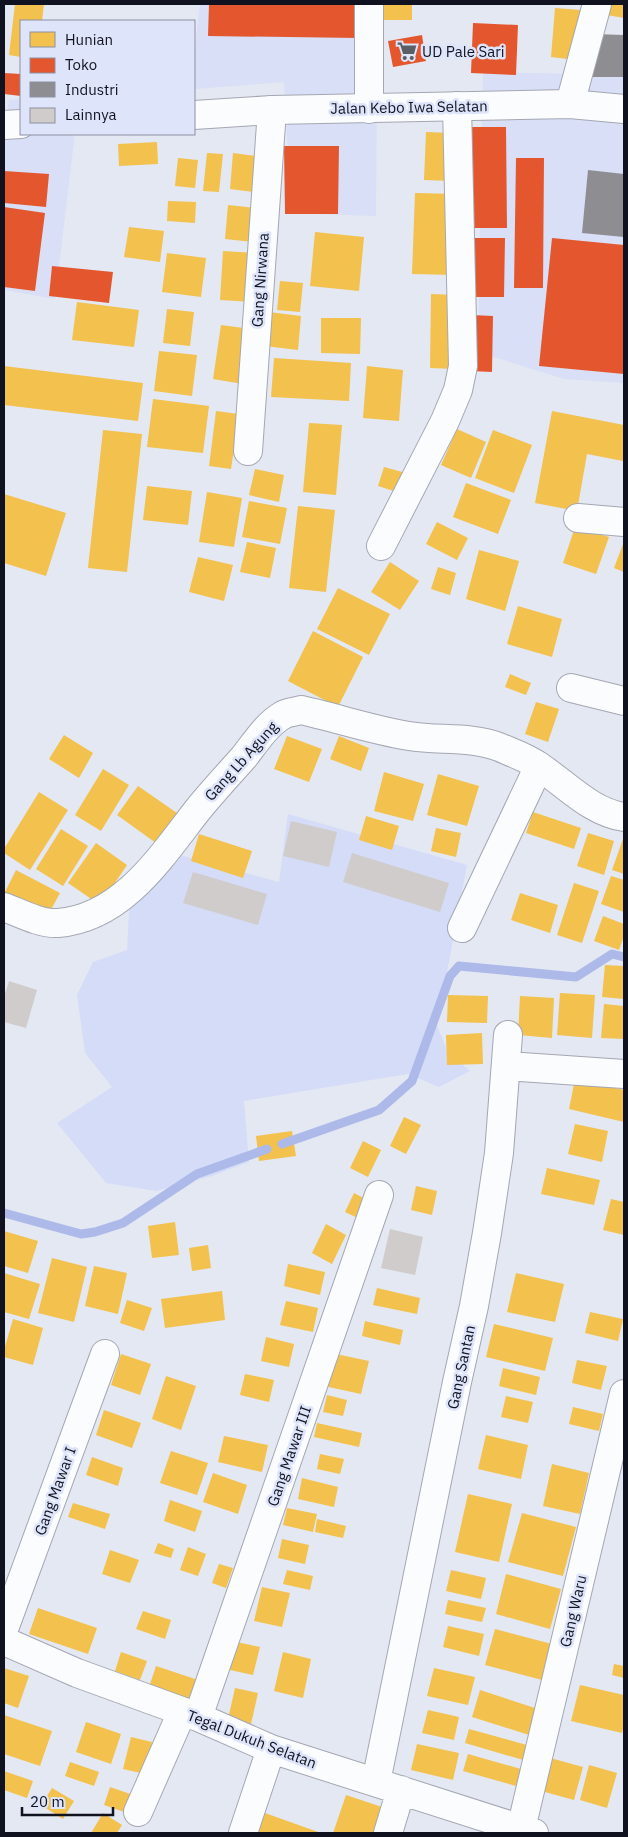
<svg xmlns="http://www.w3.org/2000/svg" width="628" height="1837" font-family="'IBM Plex Sans',sans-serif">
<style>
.built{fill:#d8dff6}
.green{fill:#d5dcf8}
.homes{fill:#f2c14e}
.shops{fill:#e4572e}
.industry{fill:#8d8d92}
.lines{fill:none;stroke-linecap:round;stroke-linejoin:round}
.stream{stroke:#adb9e9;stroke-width:9}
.building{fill:#cfcccb}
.minor-casing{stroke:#a4a7b2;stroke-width:30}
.tertiary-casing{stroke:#a4a7b2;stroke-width:30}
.minor{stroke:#fbfcfd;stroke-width:28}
.tertiary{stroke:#fbfcfd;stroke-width:28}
.labels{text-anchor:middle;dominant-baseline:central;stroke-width:5;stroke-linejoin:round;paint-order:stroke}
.poi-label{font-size:15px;fill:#10131f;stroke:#dee4f9;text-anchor:start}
.street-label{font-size:15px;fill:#10131f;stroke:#dee4f9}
</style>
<rect width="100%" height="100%" fill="#e4e8f3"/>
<path class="built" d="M200,4H381L377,74L376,216L291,213L284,82L194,89V56Z
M483,72L577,74L624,73V383L564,379L478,352Z
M21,99V134H73L74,141L55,299L4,290V159L9,100Z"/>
<path class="green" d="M288,814L467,865L437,1026L448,1052L470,1071L439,1087L408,1074L244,1101L249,1162L212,1176L156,1191L106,1183L57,1123L112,1087L85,1053L77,995L93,962L127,950L131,874L158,849L279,882Z"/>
<path class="homes" d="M15,4H44L42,21H21V57L9,55Z
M384,4H412V20H384Z
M609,4H624V18L607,15Z
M555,8L581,10L576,60L551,57Z
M426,132L452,133L451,181L424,180Z
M157,142L158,164L119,166L118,144Z
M207,153L223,154L219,192L203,191Z
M233,153L257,156L253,192L230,189Z
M178,158L198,160L195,188L175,186Z
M415,193L458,194L455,275L412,274Z
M168,201L196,202L195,223L167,221Z
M228,205L257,208L253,242L225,239Z
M129,227L164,231L160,262L124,257Z
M315,232L364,237L359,291L310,286Z
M223,251L256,253L253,302L220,300Z
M167,253L206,258L201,297L162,292Z
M280,281L303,283L300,312L277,310Z
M431,294L457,295L455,369L430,368Z
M77,302L139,310L134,347L72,340Z
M167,309L194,312L190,346L163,343Z
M269,312L301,316L298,350L265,346Z
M321,318H361L360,354L321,353Z
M221,325L251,329L243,384L213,379Z
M159,351L197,355L192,396L154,391Z
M274,358L351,363L349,401L271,397Z
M4,366L143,383L138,421L4,405Z
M367,366L403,370L399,421L363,418Z
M153,399L209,406L203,453L147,447Z
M216,411L239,414L231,469L209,466Z
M552,411L624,425L623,461L587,454L577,511L535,503Z
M309,423L342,425L336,495L303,492Z
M457,429L486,442L471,478L441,465Z
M103,430L142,434L127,572L88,568Z
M493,430L532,445L514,493L475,478Z
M384,467L406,473L400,493L378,486Z
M255,469L284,475L279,502L249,495Z
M466,483L511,500L498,534L453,517Z
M147,486L192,491L188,525L143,520Z
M207,492L242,498L234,547L199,542Z
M4,494L66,513L46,576L4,563Z
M249,501L287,508L280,544L242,537Z
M298,506L335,510L326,592L289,588Z
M437,522L468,538L457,560L426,544Z
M575,527L609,537L596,574L563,563Z
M247,542L276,548L270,578L240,572Z
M623,544H624V572L614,568Z
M479,550L519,561L505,611L466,599Z
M198,557L233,565L224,601L189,592Z
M390,562L419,581L400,610L371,592Z
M438,567L456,573L450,595L431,589Z
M338,588L390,614L369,655L317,629Z
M518,606L562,619L552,657L507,644Z
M313,631L363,657L338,707L288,681Z
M510,674L531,683L526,695L505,687Z
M536,702L559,709L548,742L525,734Z
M64,735L93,753L79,778L49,759Z
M287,736L322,749L309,782L274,769Z
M339,736L369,748L361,771L330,759Z
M103,769L129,785L101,831L75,815Z
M384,772L424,784L413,821L374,811Z
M438,774L479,786L467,826L427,815Z
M138,786L177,813L156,843L117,815Z
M39,792L68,810L30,870L4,853V849Z
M533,812L581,828L574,849L526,833Z
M366,816L399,826L392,850L359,840Z
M436,828L461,833L456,857L431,851Z
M61,829L88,846L63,886L36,869Z
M588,833L614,841L604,875L577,866Z
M199,834L252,851L243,878L191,861Z
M624,836V874L612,870Z
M96,843L127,865L100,905L68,883Z
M16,870L60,893L47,917L4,894Z
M611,876L624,880V912L601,904Z
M574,883L599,891L582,943L557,935Z
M520,893L558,905L550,933L511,920Z
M603,916L624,924V936L619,950L594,941Z
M605,965L624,966V999L602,997Z
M560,993L595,995L592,1038L557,1035Z
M448,995L488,996L487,1023L447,1022Z
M520,996L554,998L552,1038L518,1035Z
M604,1004L624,1006V1039L601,1038Z
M482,1033L483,1064L447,1065L446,1035Z
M575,1079L624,1090V1122L569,1109Z
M404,1117L421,1125L406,1154L390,1146Z
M575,1124L608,1131L602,1162L568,1154Z
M292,1131L296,1156L259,1161L256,1136Z
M363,1141L381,1150L368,1177L350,1168Z
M547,1168L600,1180L594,1205L541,1194Z
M416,1186L437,1191L432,1215L411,1210Z
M354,1193L371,1202L362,1220L345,1212Z
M611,1199L624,1202V1235L603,1230Z
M175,1222L179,1255L152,1258L148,1226Z
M326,1224L346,1235L332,1264L312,1253Z
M4,1231L38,1241L28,1273L4,1266Z
M208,1245L211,1268L192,1271L189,1248Z
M52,1258L87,1267L74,1322L38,1313Z
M288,1264L325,1272L320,1295L284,1286Z
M94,1266L127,1273L118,1314L85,1306Z
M4,1273L40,1284L29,1319L4,1312Z
M516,1273L564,1284L555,1322L507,1312Z
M377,1288L420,1298L417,1314L373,1305Z
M222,1291L225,1320L165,1328L161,1299Z
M127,1300L152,1308L144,1331L120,1323Z
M286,1301L318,1308L313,1332L280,1325Z
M590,1312L623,1319L618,1341L585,1333Z
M13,1319L43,1328L33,1365L4,1357V1350Z
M365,1321L403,1330L400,1345L362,1336Z
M494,1324L553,1338L545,1371L486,1357Z
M266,1337L294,1344L289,1367L261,1361Z
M331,1353L369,1361L361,1394L324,1386Z
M121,1354L151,1364L140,1395L111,1385Z
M577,1360L607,1366L601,1390L572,1383Z
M503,1368L540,1377L536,1395L499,1386Z
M245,1374L274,1380L269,1402L240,1395Z
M166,1376L196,1386L181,1430L152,1419Z
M327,1395L347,1400L343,1416L323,1412Z
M506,1396L533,1402L528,1423L501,1417Z
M573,1407L603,1414L599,1431L569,1424Z
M104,1410L141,1423L132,1448L96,1435Z
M317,1423L362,1433L359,1447L314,1437Z
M486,1435L528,1445L521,1479L478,1469Z
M224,1436L268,1445L262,1472L218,1462Z
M171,1451L208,1463L197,1495L160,1483Z
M320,1454L344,1459L340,1474L317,1469Z
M92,1457L123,1468L118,1486L86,1475Z
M552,1464L589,1473L580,1514L543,1506Z
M213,1473L247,1485L238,1514L203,1502Z
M302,1478L338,1487L334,1507L298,1499Z
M468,1494L512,1504L499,1562L455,1552Z
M170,1500L202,1511L195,1532L164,1521Z
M73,1503L110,1514L105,1529L68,1517Z
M287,1508L317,1514L313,1532L283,1525Z
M522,1513L576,1527L563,1576L508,1562Z
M317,1519L346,1526L343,1538L315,1532Z
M282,1539L309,1545L305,1564L278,1558Z
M158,1543L174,1549L171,1558L154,1553Z
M188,1547L206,1554L198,1576L180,1570Z
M110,1550L139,1560L130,1583L102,1574Z
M219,1564L233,1568L226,1588L212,1583Z
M287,1570L313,1576L310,1590L283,1584Z
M451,1570L486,1578L481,1599L446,1591Z
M506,1574L561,1589L550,1629L496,1614Z
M262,1587L290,1593L282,1627L254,1621Z
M448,1600L486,1608L482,1622L445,1614Z
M38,1608L97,1628L88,1654L29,1634Z
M143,1611L171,1620L165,1639L136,1629Z
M448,1626L484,1634L479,1656L443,1647Z
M495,1629L552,1644L542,1680L485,1665Z
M237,1642L260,1647L253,1675L230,1670Z
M121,1652L147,1661L140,1680L115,1671Z
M283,1652L311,1659L303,1698L274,1691Z
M614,1664L624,1666V1678L612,1675Z
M156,1666L201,1681L192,1705L148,1690Z
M4,1668L29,1676L18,1708L4,1703Z
M434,1668L475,1677L468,1705L427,1696Z
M580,1685L624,1695V1724L622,1733L571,1721Z
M235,1688L258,1693L251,1724L228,1719Z
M480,1690L538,1709L529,1735L472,1717Z
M428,1710L459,1717L454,1740L422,1733Z
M4,1715L52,1731L40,1766L4,1754Z
M86,1722L121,1734L111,1764L76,1752Z
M469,1729L534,1747L530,1762L465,1743Z
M131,1737L152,1742L145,1774L123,1769Z
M417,1744L459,1753L453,1780L411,1770Z
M468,1754L521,1769L516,1786L463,1771Z
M543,1756L583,1767L574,1800L534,1789Z
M70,1762L99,1772L94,1786L65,1776Z
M589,1765L617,1773L607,1808L580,1800Z
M4,1771L33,1781L27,1798L4,1790Z
M110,1787L139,1797L133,1815L104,1805Z
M52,1788L74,1801L63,1819L41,1805Z
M346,1795L382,1807L374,1833H333Z
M103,1813L122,1825L117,1833H91Z
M265,1813L321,1833H258Z"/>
<path class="shops" d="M209,4H358L357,38L208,36Z
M473,23L518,25L516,75L471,73Z
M422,35L426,61L393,67L388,41Z
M4,73L21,74V96L4,94Z
M467,127H506L507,228H468Z
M284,146H339L338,214H285Z
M516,158H544L543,288H514Z
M4,171L49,174L46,207L4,203Z
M4,207L45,213L35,291L4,287Z
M475,238H505L504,297H474Z
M552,238L624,245V374L539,366Z
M52,266L113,272L109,303L49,296Z
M471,315L493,316L492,372L470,371Z"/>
<path class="industry" d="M594,34L624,35V77H593Z
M588,170L624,174V237L582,233Z"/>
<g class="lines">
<path class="stream" d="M282,1144L379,1110L412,1081L450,976L459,966L576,977L612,954L624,957
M4,1213L81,1234L95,1232L123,1223L197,1174L267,1149"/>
</g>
<path class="building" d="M291,821L337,832L329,867L283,856Z
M352,853L449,883L440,912L343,882Z
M193,872L267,894L258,925L183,903Z
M9,981L37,990L26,1028L4,1022V997Z
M390,1229L423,1237L415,1275L381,1268Z"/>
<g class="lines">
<defs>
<path id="minor" d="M570,104L597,4
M369,109V4
M248,451L272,110
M578,518L624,522
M381,546L445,421L458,390L463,366L457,106
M571,688L624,701
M4,907C20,913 40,924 58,923C122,918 161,857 196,812C211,793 228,775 244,757C255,743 267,724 283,715C288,712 295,712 301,710C337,718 372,730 409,736C439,741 470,736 499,747C513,753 528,758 540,767C567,785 591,812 624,817
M462,928L539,766
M506,1066L624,1074
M4,1629L105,1354
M4,1641L77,1673L198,1717L271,1749L534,1833
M198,1717L379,1195
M376,1782L457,1382L474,1306L487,1233L499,1153L508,1035
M138,1812L182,1712
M243,1833L271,1749
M388,1833L401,1790
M520,1833L624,1394"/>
<path id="tertiary" d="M194,115L272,110L570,104L624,109
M4,125L21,124"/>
</defs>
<use href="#minor" class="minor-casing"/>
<use href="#tertiary" class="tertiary-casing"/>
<use href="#minor" class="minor"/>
<use href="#tertiary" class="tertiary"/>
</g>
<defs>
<symbol id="supermarket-bare" viewBox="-9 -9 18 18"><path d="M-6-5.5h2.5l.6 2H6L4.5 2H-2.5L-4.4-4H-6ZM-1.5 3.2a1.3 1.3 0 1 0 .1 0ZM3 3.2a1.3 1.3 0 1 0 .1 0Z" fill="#5a5e69" stroke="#dee4f9" stroke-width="2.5" paint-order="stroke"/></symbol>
</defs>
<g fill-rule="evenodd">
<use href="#supermarket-bare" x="393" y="37" width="28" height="28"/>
</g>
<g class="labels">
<g class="poi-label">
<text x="422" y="51">UD Pale Sari</text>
</g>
<g class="street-label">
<text transform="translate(409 107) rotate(-1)">Jalan Kebo Iwa Selatan</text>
<text transform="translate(260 280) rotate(-86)">Gang Nirwana</text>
<text transform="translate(241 761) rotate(-48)">Gang Lb Agung</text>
<text transform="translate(461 1367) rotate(-78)">Gang Santan</text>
<text transform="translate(289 1456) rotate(-71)">Gang Mawar III</text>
<text transform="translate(55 1491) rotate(-70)">Gang Mawar I</text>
<text transform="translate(573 1611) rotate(-77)">Gang Waru</text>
<text transform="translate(252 1739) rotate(21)">Tegal Dukuh Selatan</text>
</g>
</g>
<rect width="628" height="1837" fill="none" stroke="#10131f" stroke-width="10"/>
<rect x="20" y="20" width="175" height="115" fill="#dee4f9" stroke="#8c90a2"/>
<rect x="30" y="32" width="25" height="15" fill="#f2c14e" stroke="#8c90a2"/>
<text x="65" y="45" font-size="15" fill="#10131f">Hunian</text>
<rect x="30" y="58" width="25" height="15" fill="#e4572e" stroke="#8c90a2"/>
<text x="65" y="70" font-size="15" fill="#10131f">Toko</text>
<rect x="30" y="82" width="25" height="15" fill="#8d8d92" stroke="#8c90a2"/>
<text x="65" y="95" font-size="15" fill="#10131f">Industri</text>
<rect x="30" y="108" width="25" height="15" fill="#cfcccb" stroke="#8c90a2"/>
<text x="65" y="120" font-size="15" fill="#10131f">Lainnya</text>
<path d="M22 1807v8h91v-8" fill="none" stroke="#10131f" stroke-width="2.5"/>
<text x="30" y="1807" font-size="15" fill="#10131f" stroke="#dee4f9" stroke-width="4" paint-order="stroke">20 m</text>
</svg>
